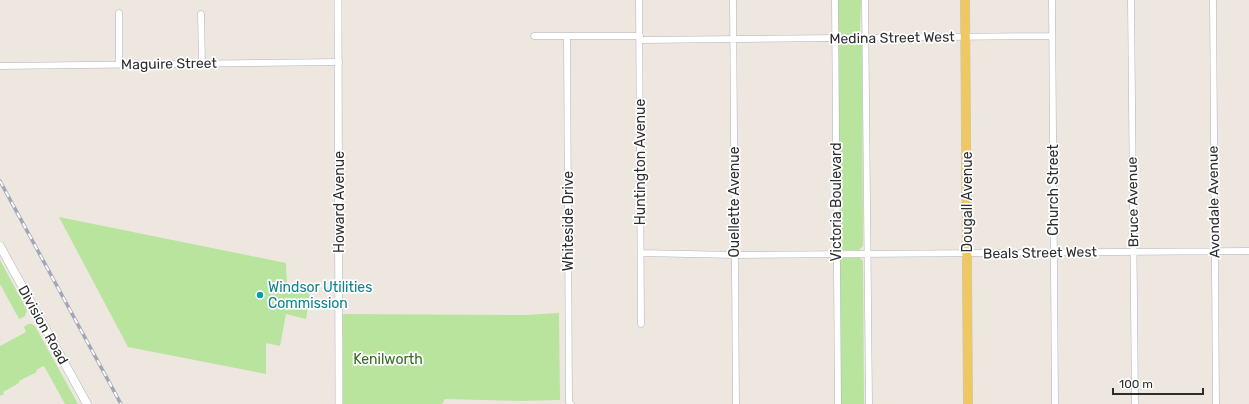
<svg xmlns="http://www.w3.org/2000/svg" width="1249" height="404" font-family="Rubik,sans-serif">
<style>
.green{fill:#b9e49e}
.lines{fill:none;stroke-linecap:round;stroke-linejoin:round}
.minor-casing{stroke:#b0b3bd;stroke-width:7}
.tertiary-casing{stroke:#b0b3bd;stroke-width:8}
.secondary-casing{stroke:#b0b3bd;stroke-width:9}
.primary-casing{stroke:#c8c8c8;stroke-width:10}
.minor{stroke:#fff;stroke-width:6}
.tertiary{stroke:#fff;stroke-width:7}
.secondary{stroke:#fff;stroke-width:8}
.primary{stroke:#f0c863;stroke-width:9}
.rail-casing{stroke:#a2a6b7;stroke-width:3.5}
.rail{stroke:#fff;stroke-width:2;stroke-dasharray:6;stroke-linecap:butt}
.culture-dot{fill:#0f9aa8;stroke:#fff;stroke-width:1.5}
.labels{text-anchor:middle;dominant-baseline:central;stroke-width:3.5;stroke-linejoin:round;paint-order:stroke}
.street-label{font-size:14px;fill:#2d2d2d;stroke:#fff}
.culture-label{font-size:14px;fill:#0d838f;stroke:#fff;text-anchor:start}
.park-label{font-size:14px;fill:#316c1c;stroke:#fff}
</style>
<rect width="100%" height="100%" fill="#eee7e0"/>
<path class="green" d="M837,0H861L860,33L858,35L839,34L837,31Z
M841,42H859L862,45L863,246L859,250H843L839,246L838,45Z
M59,217L286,263L287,288L310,293L306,319L286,314L280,346L266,343V374L128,347Z
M842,258H860L863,261L864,404H840L839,262Z
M0,260L27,310L25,316L19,319L0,284Z
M559,313L560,400L522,401L445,399L442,404H343L342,314L525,315Z
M28,324H32L35,326L78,404H65L44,366L36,370L37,372L19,381V383L3,392L4,394L0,396V346L26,332L24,327Z"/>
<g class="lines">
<defs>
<path id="minor" d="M639,0L641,324
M733,0L736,404
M835,0L838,404
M865,0L869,404
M1052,0L1055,404
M1131,0L1135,404
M1213,0L1216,404
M119,13V64
M201,14L202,64
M534,36H640
M567,36L569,402L571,404
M640,40L1052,36
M0,66L339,62
M641,253L735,255L1249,251"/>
<path id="tertiary" d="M338,0L339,404"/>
<path id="secondary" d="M0,246L87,404"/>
<path id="primary" d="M965,0L968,404"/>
</defs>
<use href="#minor" class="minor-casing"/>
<use href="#tertiary" class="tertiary-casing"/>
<use href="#secondary" class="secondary-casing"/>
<use href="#primary" class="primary-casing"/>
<use href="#minor" class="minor"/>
<use href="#tertiary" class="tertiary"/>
<use href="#secondary" class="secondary"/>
<use href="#primary" class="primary"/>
<defs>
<path id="rail" d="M0,181L121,404"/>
</defs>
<use href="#rail" class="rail-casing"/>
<use href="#rail" class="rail"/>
</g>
<circle class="culture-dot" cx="260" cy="295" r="4"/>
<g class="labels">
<g class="street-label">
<text transform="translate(892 38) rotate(-1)">Medina Street West</text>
<text transform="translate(169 64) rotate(-1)">Maguire Street</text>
<text transform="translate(640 162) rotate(-90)">Huntington Avenue</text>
<text transform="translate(1053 190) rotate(-90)">Church Street</text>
<text transform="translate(339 202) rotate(-90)">Howard Avenue</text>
<text transform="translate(734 202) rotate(-90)">Ouellette Avenue</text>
<text transform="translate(836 202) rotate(-90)">Victoria Boulevard</text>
<text transform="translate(967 202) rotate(-90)">Dougall Avenue</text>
<text transform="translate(1133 202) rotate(-91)">Bruce Avenue</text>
<text transform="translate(1214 202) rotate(-91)">Avondale Avenue</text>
<text transform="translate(568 221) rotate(-90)">Whiteside Drive</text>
<text transform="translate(1040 253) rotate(-1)">Beals Street West</text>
<text transform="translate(43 325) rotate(61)">Division Road</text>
</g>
<g class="culture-label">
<text x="268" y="287">Windsor Utilities<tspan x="268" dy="16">Commission</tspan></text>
</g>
<g class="park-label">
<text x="388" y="359">Kenilworth</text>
</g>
</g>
<path d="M1113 388v6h90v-6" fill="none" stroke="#2d2d2d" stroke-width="2"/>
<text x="1119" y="388" font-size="12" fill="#2d2d2d" stroke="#ffffff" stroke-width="3" paint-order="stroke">100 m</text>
</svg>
